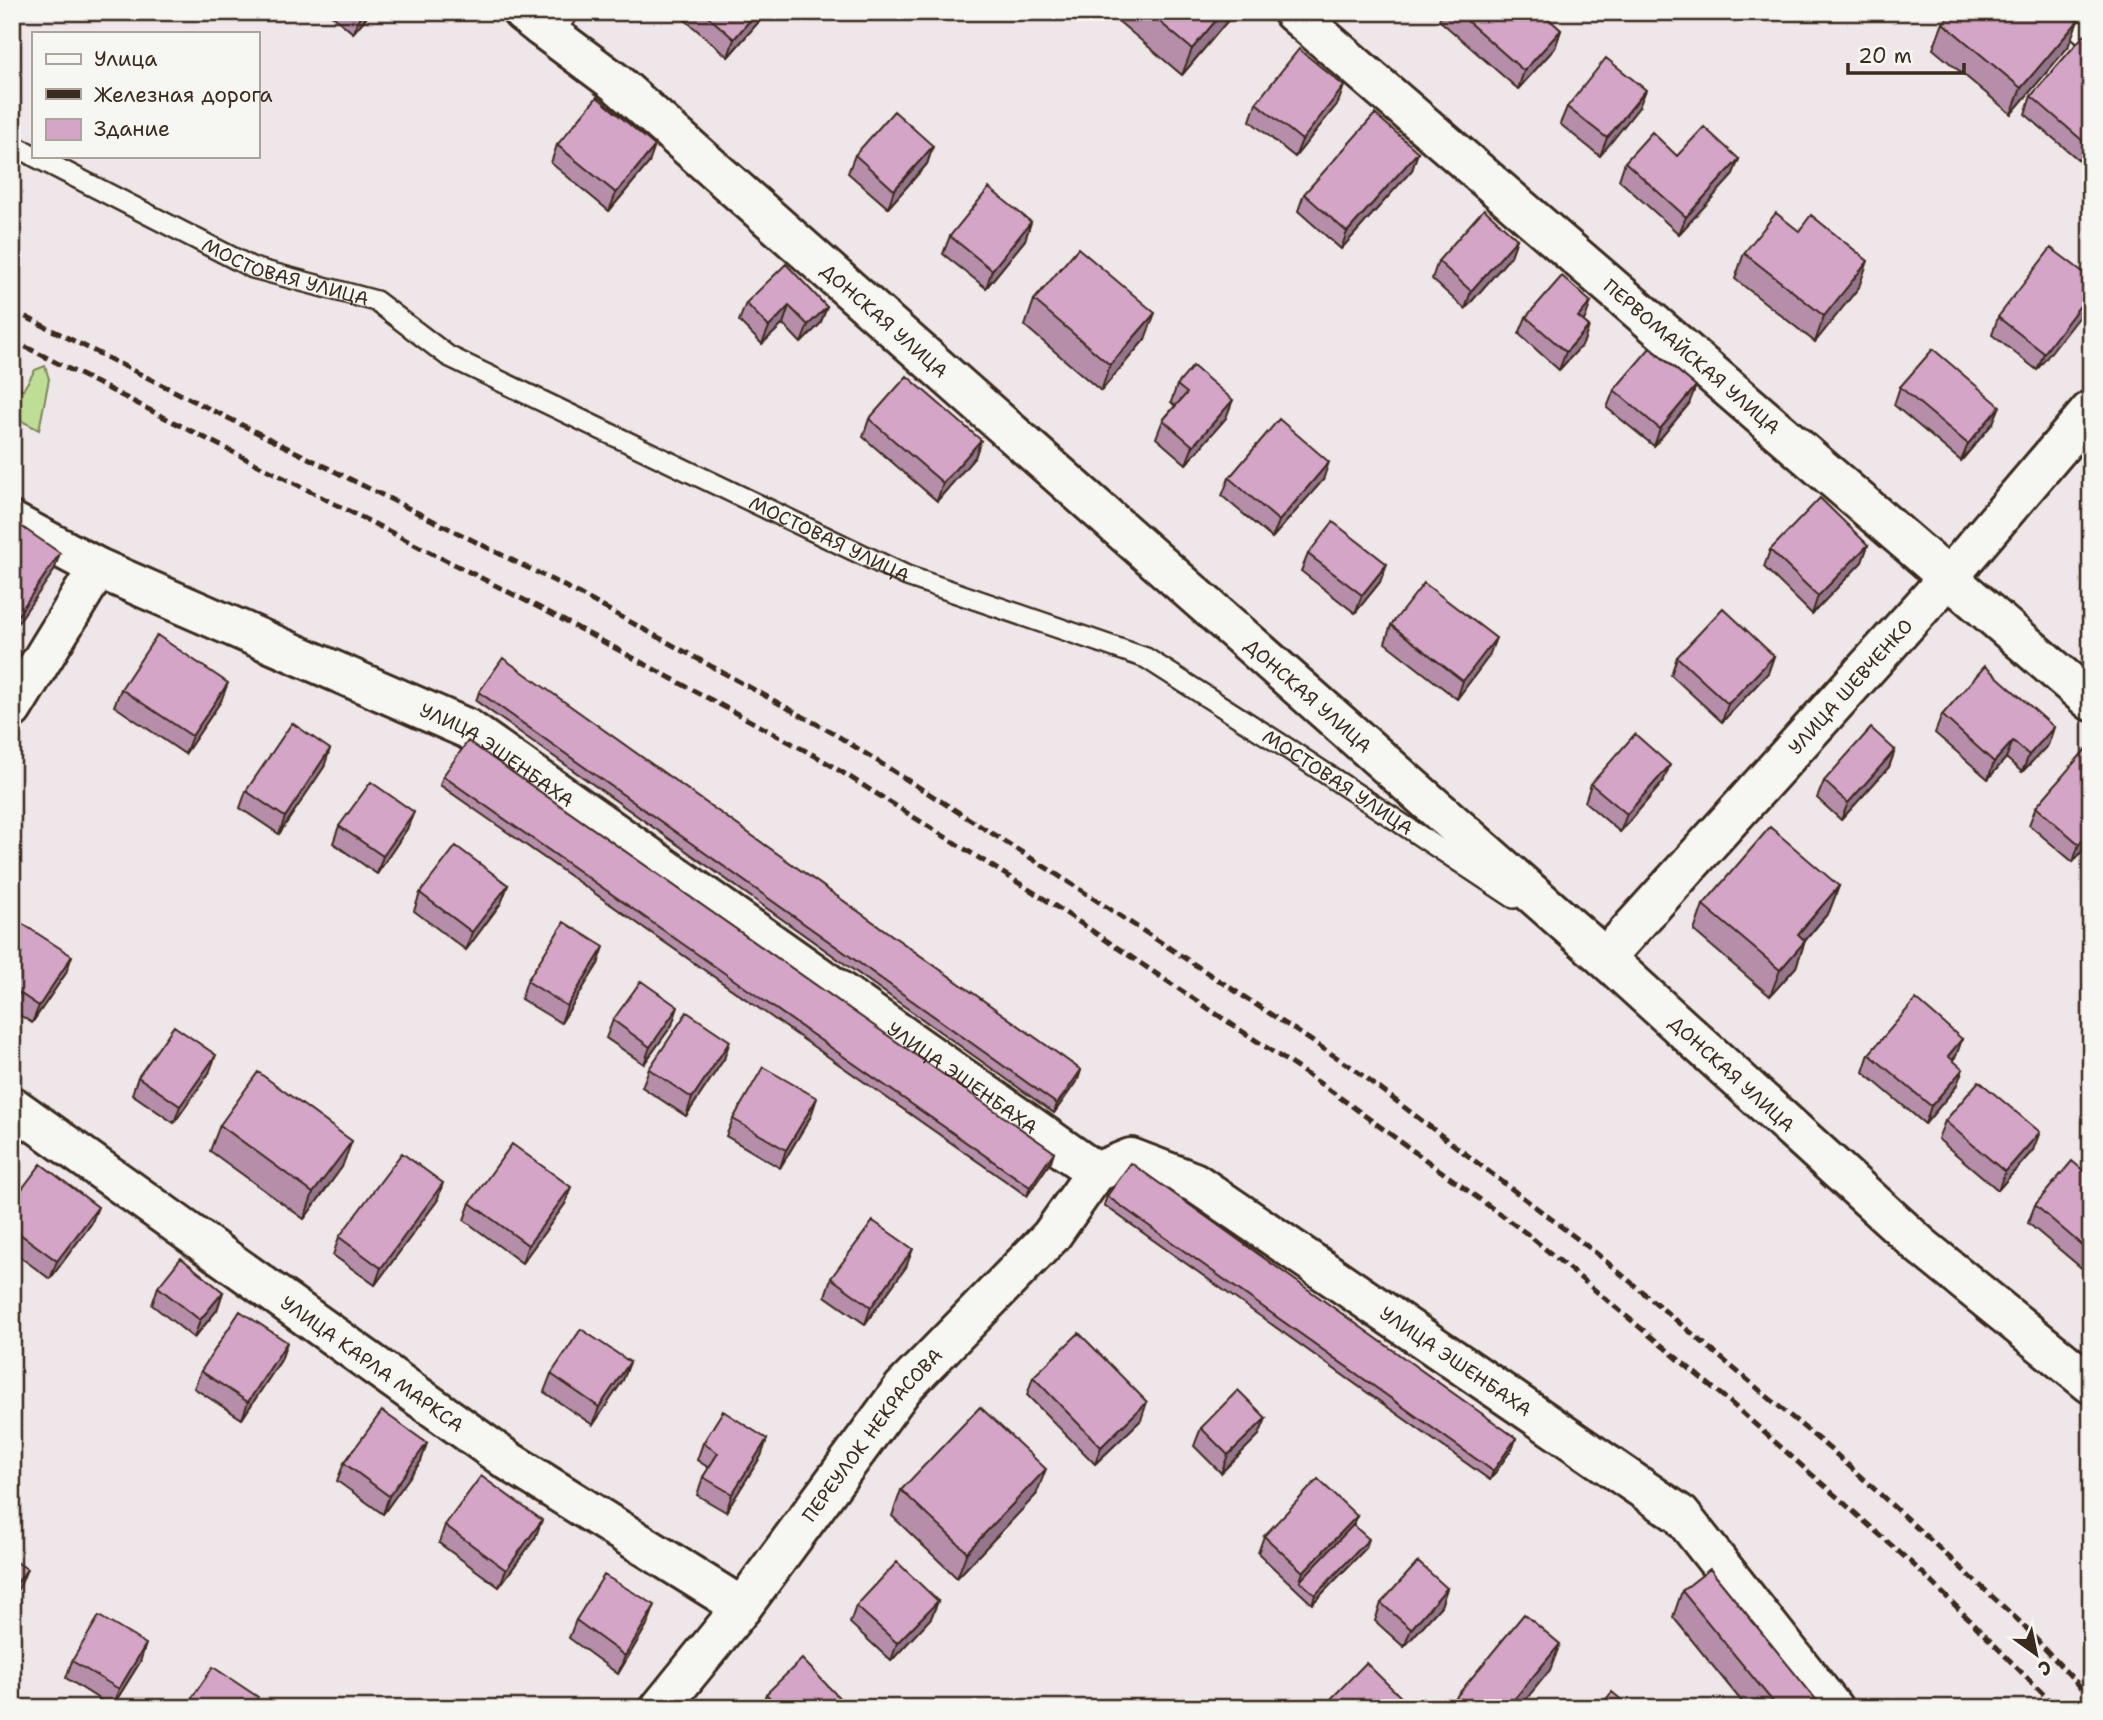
<svg xmlns="http://www.w3.org/2000/svg" width="2103" height="1720" font-family="'Shantell Sans',sans-serif">
<style>
.green{fill:#bedd95;stroke:#7c845a;stroke-width:2}
.lines{fill:none;stroke-linecap:round;stroke-linejoin:round}
.service-casing{stroke:#3b2a1e;stroke-width:24}
.minor-casing{stroke:#3b2a1e;stroke-width:44}
.tertiary-casing{stroke:#3b2a1e;stroke-width:44}
.service{stroke:#f6f6f2;stroke-width:19}
.minor{stroke:#f6f6f2;stroke-width:38}
.tertiary{stroke:#f6f6f2;stroke-width:38}
.rail{stroke:#3b2a1e;stroke-width:5;stroke-dasharray:10 5;stroke-linecap:butt}
.wall{fill:#b68eaa;stroke:#3b2a1e;stroke-width:2}
.shaded-wall{fill:#94748b;stroke:#3b2a1e;stroke-width:2}
.building{fill:#d4a5c6;stroke:#3b2a1e;stroke-width:2}
.labels{text-anchor:middle;dominant-baseline:central;stroke-width:7;stroke-linejoin:round;paint-order:stroke}
.street-label{font-size:19px;fill:#3b2a1e;stroke:#f6f6f2}
</style>
<rect width="100%" height="100%" fill="#efe6e9"/>
<filter id="ink" filterUnits="userSpaceOnUse"><feTurbulence type="fractalNoise" baseFrequency=".0143" numOctaves="2"/><feDisplacementMap in="SourceGraphic" scale="14" xChannelSelector="R" yChannelSelector="G"/><feConvolveMatrix kernelMatrix="1 2 1 2 8 2 1 2 1" color-interpolation-filters="sRGB"/></filter>
<g filter="url(#ink)">
<path class="green" d="M45,366L49,379L39,430L12,416V381L23,390L35,370Z"/>
<g class="lines">
<defs>
<g id="service">
<path d="M12,145L33,155"/>
<path id="s1" d="M34,156L253,268L376,301L448,356L907,576L1146,658L1290,750L1514,898"/>
</g>
<g id="minor">
<path id="s2" d="M1293,12L2091,701"/>
<path id="s3" d="M541,27L615,82L1605,958L1921,1246L2091,1384"/>
<path id="s4" d="M12,522L98,568L468,729L1096,1172L1131,1158L1194,1182L1681,1515L1833,1708"/>
<path d="M12,709L98,568"/>
<path id="s5" d="M1605,958L1948,578L2091,410"/>
<path id="s6" d="M12,1106L507,1460L742,1607"/>
<path id="s7" d="M660,1708L742,1607L903,1388L1051,1236L1096,1172"/>
</g>
<path id="tertiary" d="M522,12L541,27L557,12
M2072,12L2091,28"/>
</defs>
<use href="#service" class="service-casing"/>
<use href="#minor" class="minor-casing"/>
<use href="#tertiary" class="tertiary-casing"/>
<use href="#service" class="service"/>
<use href="#minor" class="minor"/>
<use href="#tertiary" class="tertiary"/>
<path class="rail" d="M12,310L574,591L833,733L1053,872L1350,1066L1596,1253L1837,1455L2018,1620L2091,1698
M12,340L548,612L821,759L1046,900L1327,1088L1526,1233L1730,1402L1925,1575L2057,1708"/>
</g>
<path class="wall" d="M328,12H371L353,33Z
M686,12H763L762,18L728,57L684,19Z
M1112,12H1235L1182,75L1111,15Z
M1442,12H1541L1561,30L1555,48L1518,89L1439,20Z
M1943,23L2068,47L2011,114L1933,49Z
M2091,41V162L2087,167L2025,114L2031,96Z
M1256,103H1338L1295,157L1250,121Z
M1567,107H1639L1600,156L1560,124Z
M557,145L649,163L609,211L551,163Z
M933,146L927,164L888,208L848,173L855,155Z
M1418,152L1412,170L1341,249L1298,211L1304,194Z
M1739,159L1732,176L1679,234L1619,180L1625,162Z
M1031,222L1025,240L986,288L943,254L950,236Z
M1799,231L1859,287L1815,342L1735,279L1744,253Z
M1517,239L1511,256L1465,309L1432,279L1438,261Z
M2091,278L2037,370L1992,335L1998,317Z
M1034,300L1145,339L1101,391L1025,326Z
M1591,302L1583,321L1589,326L1583,344L1559,370L1519,334L1526,317Z
M746,303L827,307L820,324L801,343L783,324L762,344L739,321Z
M1177,385L1226,418L1186,464L1156,438L1163,420L1175,406L1171,402Z
M1900,387L1993,423L1961,461L1894,405Z
M1614,390L1689,404L1654,446L1607,408Z
M869,419L981,440L975,457L937,501L863,437Z
M1229,478L1323,480L1272,538L1222,496Z
M1868,545L1862,562L1812,614L1764,567L1770,550Z
M1308,554L1380,582L1355,613L1301,571Z
M1391,625L1489,656L1457,699L1385,643Z
M1774,656L1768,673L1722,722L1671,675L1677,657Z
M121,689L221,701L185,754L114,706Z
M479,692L1081,1070L1078,1079L1054,1113L476,701Z
M1942,715L2054,727L2048,745L2022,772L2006,758L1988,779L1935,733Z
M1895,750L1889,767L1841,820L1817,798L1824,781Z
M324,767L279,834L240,808L246,791Z
M443,776L1051,1161L1027,1196L440,785Z
M1663,782L1620,832L1585,802L1591,784Z
M2036,807L2091,841L2073,862L2029,825Z
M339,826L407,829L377,874L333,843Z
M2091,848V859L2088,856Z
M508,885L501,903L466,950L414,911L420,893Z
M1839,886L1829,912L1805,941L1796,967L1770,996L1694,931L1703,905Z
M12,917L66,973L32,1023L12,1010Z
M598,964L561,1023L521,999L527,981Z
M613,1020L672,1025L644,1064L606,1038Z
M1962,1039L1956,1056L1953,1060L1956,1087L1925,1124L1863,1072L1869,1054Z
M724,1059L686,1116L642,1087L649,1069Z
M209,1073L174,1123L132,1094L138,1077Z
M811,1116L780,1168L726,1136L733,1119Z
M1945,1121L2033,1150L1998,1190L1938,1139Z
M220,1125L342,1167L304,1219L210,1151Z
M2091,1177V1276L2028,1223L2035,1205Z
M1107,1196L1516,1438L1513,1447L1490,1480L1104,1205Z
M437,1201L375,1285L333,1255L339,1237Z
M12,1202L91,1224L50,1279L12,1251Z
M470,1203L565,1204L522,1263L464,1220Z
M906,1267L865,1324L825,1296L831,1278Z
M158,1287L223,1292L217,1310L194,1338L152,1305Z
M287,1342L281,1360L242,1419L194,1388L201,1371Z
M630,1362L623,1380L593,1425L544,1392L551,1374Z
M1033,1377L1141,1420L1095,1464L1027,1395Z
M1266,1418L1259,1435L1221,1473L1194,1446L1201,1428Z
M767,1439L761,1456L726,1512L697,1495L703,1477L709,1468L697,1460L703,1443Z
M427,1443L421,1461L383,1514L337,1481L344,1463Z
M901,1490L1036,1495L957,1578L892,1516Z
M1357,1516L1353,1525L1366,1548L1312,1604L1258,1553L1264,1536Z
M445,1525L535,1538L499,1587L439,1543Z
M1447,1588L1441,1606L1404,1647L1375,1621L1381,1603Z
M1682,1591L1823,1708H1747L1673,1617Z
M938,1601L931,1618L891,1661L850,1623L856,1606Z
M576,1620L648,1623L618,1674L569,1638Z
M72,1661L140,1662L112,1707L66,1678Z
M766,1694L849,1708H761Z"/>
<path class="shaded-wall" d="M363,12H371L353,33L360,16Z
M757,12H763L762,18L728,57L734,39Z
M1223,12H1235L1182,75L1192,49Z
M2078,21L2068,47L2011,114L2021,88Z
M1561,30L1555,48L1518,89L1524,71Z
M1344,86L1338,103L1295,157L1302,140Z
M1646,90L1639,107L1600,156L1607,138Z
M655,146L649,163L609,211L616,193Z
M933,146L927,164L888,208L894,190Z
M1418,152L1412,170L1341,249L1347,232Z
M1739,159L1732,176L1679,234L1686,217Z
M1031,222L1025,240L986,288L992,270Z
M1517,239L1511,256L1465,309L1471,291Z
M1868,261L1859,287L1815,342L1824,316Z
M2091,291V301L2037,370L2044,353Z
M1591,302L1585,319L1572,335L1578,317Z
M789,306L783,324L762,344L769,327Z
M827,307L820,324L801,343L808,325Z
M1155,313L1145,339L1101,391L1110,365Z
M1589,326L1583,344L1559,370L1566,352Z
M1696,386L1689,404L1654,446L1660,429Z
M1233,400L1226,418L1186,464L1193,446Z
M2000,406L1993,423L1961,461L1968,444Z
M981,440L975,457L937,501L943,483Z
M1329,462L1323,480L1272,538L1279,521Z
M1868,545L1862,562L1812,614L1818,596Z
M60,553L54,571L12,631V627L15,619Z
M1387,564L1380,582L1355,613L1362,595Z
M1496,638L1489,656L1457,699L1463,681Z
M1774,656L1768,673L1722,722L1728,704Z
M228,683L221,701L185,754L192,736Z
M2054,727L2048,745L2022,772L2029,755Z
M2013,741L2006,758L1988,779L1994,762Z
M330,749L324,767L279,834L285,817Z
M1895,750L1889,767L1841,820L1848,803Z
M1670,765L1663,782L1620,832L1627,814Z
M414,812L407,829L377,874L383,856Z
M2091,831V841L2073,862L2079,844Z
M508,885L501,903L466,950L472,932Z
M1839,886L1829,912L1788,960L1798,934Z
M1805,941L1796,967L1770,996L1780,970Z
M604,947L598,964L561,1023L567,1006Z
M72,956L66,973L32,1023L39,1006Z
M678,1007L672,1025L644,1064L650,1047Z
M1962,1039L1956,1056L1941,1074L1948,1056Z
M730,1041L724,1059L686,1116L692,1098Z
M216,1055L209,1073L174,1123L180,1106Z
M1963,1069L1956,1087L1925,1124L1931,1106Z
M1081,1070L1078,1079L1054,1113L1057,1104Z
M817,1098L811,1116L780,1168L786,1150Z
M2040,1132L2033,1150L1998,1190L2005,1172Z
M352,1141L342,1167L304,1219L313,1193Z
M1054,1152L1051,1161L1027,1196L1030,1187Z
M443,1183L437,1201L375,1285L381,1268Z
M571,1187L565,1204L522,1263L528,1245Z
M98,1207L91,1224L50,1279L57,1261Z
M913,1249L906,1267L865,1324L871,1307Z
M223,1292L217,1310L194,1338L200,1320Z
M287,1342L281,1360L242,1419L248,1402Z
M630,1362L623,1380L593,1425L599,1407Z
M1147,1402L1141,1420L1095,1464L1101,1447Z
M1266,1418L1259,1435L1221,1473L1228,1455Z
M1516,1438L1513,1447L1490,1480L1493,1471Z
M767,1439L761,1456L726,1512L732,1494Z
M427,1443L421,1461L383,1514L389,1496Z
M1046,1469L1036,1495L957,1578L967,1552Z
M1357,1516L1350,1534L1300,1581L1303,1572Z
M542,1520L535,1538L499,1587L506,1570Z
M1369,1539L1366,1548L1312,1604L1315,1595Z
M27,1569L20,1586L12,1598V1590Z
M1447,1588L1441,1606L1404,1647L1411,1629Z
M938,1601L931,1618L891,1661L897,1643Z
M655,1605L648,1623L618,1674L625,1656Z
M146,1644L140,1662L112,1707L119,1689Z
M1560,1644L1550,1670L1519,1708H1507Z"/>
<path class="building" d="M703,12H757L734,39Z
M1148,12H1223L1192,49Z
M1457,12H1541L1561,30L1524,71Z
M1952,12H2068L2078,21L2021,88L1943,23Z
M2084,35L2091,41V148L2031,96Z
M1299,49L1344,86L1302,140L1256,103Z
M1606,58L1646,90L1607,138L1567,107Z
M597,97L655,146L616,193L557,145Z
M894,111L933,146L894,190L855,155Z
M1375,114L1418,152L1347,232L1304,194Z
M1704,127L1739,159L1686,217L1625,162L1652,132L1677,156Z
M989,188L1031,222L992,270L950,236Z
M1484,209L1517,239L1471,291L1438,261Z
M1776,213L1799,231L1811,215L1868,261L1824,316L1744,253Z
M1078,248L1155,313L1110,365L1034,300Z
M2051,248L2091,278V291L2044,353L1998,317Z
M786,264L827,307L808,325L789,306L769,327L746,303Z
M1562,276L1591,302L1578,317L1589,326L1566,352L1526,317Z
M1650,348L1696,386L1660,429L1614,390Z
M1933,349L2000,406L1968,444L1900,387Z
M1193,366L1233,400L1193,446L1163,420L1187,393L1177,385Z
M907,376L981,440L943,483L869,419Z
M1279,419L1329,462L1279,521L1229,478Z
M1820,498L1868,545L1818,596L1770,550Z
M12,520L60,553L15,619L12,617Z
M1333,522L1387,564L1362,595L1308,554Z
M1424,583L1496,638L1463,681L1391,625Z
M1723,608L1774,656L1728,704L1677,657Z
M157,635L228,683L192,736L121,689Z
M503,658L1081,1070L1057,1104L479,692Z
M1985,666L2054,727L2029,755L2013,741L1994,762L1942,715Z
M292,723L330,749L285,817L246,791Z
M1871,728L1895,750L1848,803L1824,781Z
M1635,734L1670,765L1627,814L1591,784Z
M468,741L1054,1152L1030,1187L443,776Z
M2085,750L2091,755V831L2079,844L2036,807Z
M371,782L414,812L383,856L339,826Z
M1770,827L1839,886L1798,934L1805,941L1780,970L1703,905Z
M456,846L508,885L472,932L420,893Z
M12,917L72,956L39,1006L12,988Z
M564,922L604,947L567,1006L527,981Z
M641,981L678,1007L650,1047L613,1020Z
M1916,999L1962,1039L1948,1056L1963,1069L1931,1106L1869,1054Z
M687,1012L730,1041L692,1098L649,1069Z
M174,1026L216,1055L180,1106L138,1077Z
M763,1067L817,1098L786,1150L733,1119Z
M258,1072L352,1141L313,1193L220,1125Z
M1979,1081L2040,1132L2005,1172L1945,1121Z
M512,1144L571,1187L528,1245L470,1203Z
M402,1153L443,1183L381,1268L339,1237Z
M2072,1161L2091,1177V1253L2035,1205Z
M1131,1163L1516,1438L1493,1471L1107,1196Z
M41,1164L98,1207L57,1261L12,1228V1202Z
M873,1221L913,1249L871,1307L831,1278Z
M181,1258L223,1292L200,1320L158,1287Z
M240,1311L287,1342L248,1402L201,1371Z
M581,1329L630,1362L599,1407L551,1374Z
M1079,1333L1147,1402L1101,1447L1033,1377Z
M1238,1390L1266,1418L1228,1455L1201,1428Z
M980,1407L1046,1469L967,1552L901,1490Z
M382,1411L427,1443L389,1496L344,1463Z
M723,1411L767,1439L732,1494L703,1477L718,1453L703,1443Z
M481,1476L542,1520L506,1570L445,1525Z
M1318,1479L1357,1516L1303,1572L1264,1536Z
M1353,1525L1369,1539L1315,1595L1300,1581Z
M12,1559L27,1569L12,1590Z
M897,1562L938,1601L897,1643L856,1606Z
M1418,1562L1447,1588L1411,1629L1381,1603Z
M1710,1569L1823,1708H1778L1682,1591Z
M604,1575L655,1605L625,1656L576,1620Z
M1524,1614L1560,1644L1507,1708H1447Z
M99,1616L146,1644L119,1689L72,1661Z
M802,1659L849,1708H780L766,1694Z
M1366,1663L1410,1706L1408,1708H1322Z
M213,1667L258,1697L251,1708H185Z
M1612,1692L1630,1707L1629,1708H1599Z"/>
</g>
<g class="labels">
<g class="street-label">
<text stroke="none"><textPath href="#s1" startOffset="278">МОСТОВАЯ УЛИЦА</textPath></text>
<text stroke="none"><textPath href="#s3" startOffset="452">ДОНСКАЯ УЛИЦА</textPath></text>
<text stroke="none"><textPath href="#s2" startOffset="527">ПЕРВОМАЙСКАЯ УЛИЦА</textPath></text>
<text stroke="none"><textPath href="#s1" startOffset="887">МОСТОВАЯ УЛИЦА</textPath></text>
<text stroke="none"><textPath href="#s5" startOffset="366">УЛИЦА ШЕВЧЕНКО</textPath></text>
<text stroke="none"><textPath href="#s3" startOffset="1018">ДОНСКАЯ УЛИЦА</textPath></text>
<text stroke="none"><textPath href="#s4" startOffset="539">УЛИЦА ЭШЕНБАХА</textPath></text>
<text stroke="none"><textPath href="#s1" startOffset="1454">МОСТОВАЯ УЛИЦА</textPath></text>
<text stroke="none"><textPath href="#s3" startOffset="1586">ДОНСКАЯ УЛИЦА</textPath></text>
<text stroke="none"><textPath href="#s4" startOffset="1106">УЛИЦА ЭШЕНБАХА</textPath></text>
<text stroke="none"><textPath href="#s4" startOffset="1692">УЛИЦА ЭШЕНБАХА</textPath></text>
<text stroke="none"><textPath href="#s6" startOffset="443">УЛИЦА КАРЛА МАРКСА</textPath></text>
<text stroke="none"><textPath href="#s7" startOffset="346">ПЕРЕУЛОК НЕКРАСОВА</textPath></text>
</g>
</g>
<rect width="2103" height="1720" fill="none" stroke="#f6f6f2" stroke-width="42"/>
<rect x="21" y="21" width="2061" height="1678" fill="none" stroke="#3b2a1e" stroke-width="2.5" filter="url(#ink)"/>
<rect x="32" y="32" width="228" height="126" fill="#f6f6f2" stroke="#aba49d" stroke-width="2"/>
<rect x="46" y="54" width="35" height="10" fill="#f6f6f2" stroke="#aba49d" stroke-width="2"/>
<text x="94" y="66" font-size="21" fill="#3b2a1e">Улица</text>
<rect x="46" y="89" width="35" height="10" fill="#3b2a1e" stroke="#aba49d" stroke-width="2"/>
<text x="94" y="102" font-size="21" fill="#3b2a1e">Железная дорога</text>
<rect x="46" y="119" width="35" height="21" fill="#d4a5c6" stroke="#aba49d" stroke-width="2"/>
<text x="94" y="136" font-size="21" fill="#3b2a1e">Здание</text>
<g transform="translate(2036 1654) rotate(147)" stroke="#f6f6f2" stroke-width="5" paint-order="stroke">
<path d="M0-5L12 26L0 18L-12 26Z" fill="#3b2a1e"/>
<text y="-10" font-size="19" font-weight="bold" text-anchor="middle" fill="#3b2a1e">С</text>
</g>
<path d="M1848 63v10h116v-10" fill="none" stroke="#3b2a1e" stroke-width="3.5"/>
<text x="1858" y="63" font-size="21" fill="#3b2a1e" stroke="#f6f6f2" stroke-width="5" paint-order="stroke">20 m</text>
</svg>
